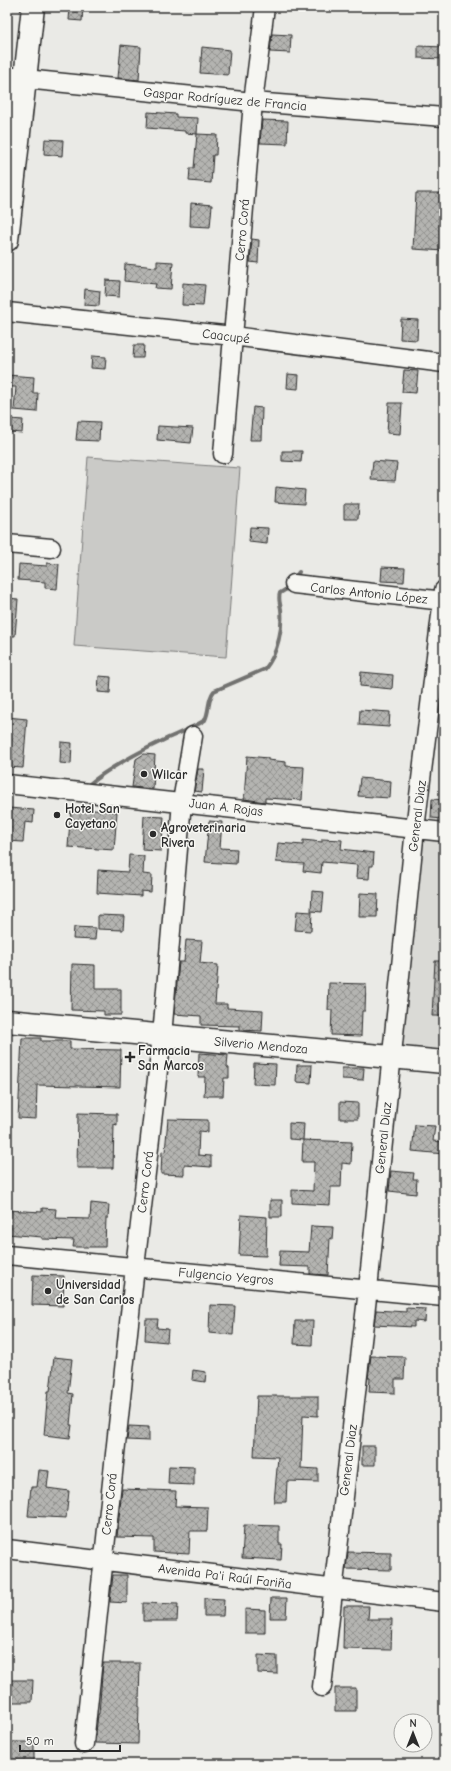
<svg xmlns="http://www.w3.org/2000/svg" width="451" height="1771" font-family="'Comic Neue',sans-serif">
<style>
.built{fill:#dadad6}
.park{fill:#cacac7;stroke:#7a7a79}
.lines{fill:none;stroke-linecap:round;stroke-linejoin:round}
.stream{stroke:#727270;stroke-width:4}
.building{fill:url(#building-cross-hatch);stroke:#2b2b2b}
.minor-casing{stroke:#2b2b2b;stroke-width:21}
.major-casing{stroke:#2b2b2b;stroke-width:25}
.highway-casing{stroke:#2b2b2b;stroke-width:25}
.minor{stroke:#f6f6f2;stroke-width:18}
.major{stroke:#f6f6f2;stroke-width:22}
.highway{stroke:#f6f6f2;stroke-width:22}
.poi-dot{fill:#2b2b2b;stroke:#f6f6f2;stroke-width:1.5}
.labels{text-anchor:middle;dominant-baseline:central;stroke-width:3;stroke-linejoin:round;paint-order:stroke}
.street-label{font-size:13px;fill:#2b2b2b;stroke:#f6f6f2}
.poi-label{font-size:13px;font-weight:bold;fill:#2b2b2b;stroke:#f6f6f2;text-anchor:start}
</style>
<defs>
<pattern id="building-cross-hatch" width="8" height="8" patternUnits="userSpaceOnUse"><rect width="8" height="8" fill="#b4b4b1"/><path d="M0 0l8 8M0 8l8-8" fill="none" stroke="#939390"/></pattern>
</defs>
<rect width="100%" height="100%" fill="#eaeae6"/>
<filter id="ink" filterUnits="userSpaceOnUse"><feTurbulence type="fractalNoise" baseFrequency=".025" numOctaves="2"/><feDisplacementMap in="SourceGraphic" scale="8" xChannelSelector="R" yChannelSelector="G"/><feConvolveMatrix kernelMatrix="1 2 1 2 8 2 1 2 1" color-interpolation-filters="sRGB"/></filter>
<g filter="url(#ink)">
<path class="built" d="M424,833L444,836V1058L396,1054Z"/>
<path class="park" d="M88,457L240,468L226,657L74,646Z"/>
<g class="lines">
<path class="stream" d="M294,579L299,572
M86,787C105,770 143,750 166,739C179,733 193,728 205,720C210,710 207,700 214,691L265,669C278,653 283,628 281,609C280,603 278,599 280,593L285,590L290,585"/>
</g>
<path class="building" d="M70,7H83L82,21L69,20Z
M272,34L291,35L290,53L270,52Z
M121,45L141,47L139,80L118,78Z
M418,46L444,47V59L418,58Z
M202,47L230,50L228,75L200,73Z
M148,112L176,114V117L198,118L197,134L185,133V131L147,128Z
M262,120L288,121L287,144L260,143Z
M197,134L217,135L216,155H213L211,183L189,181L190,168H194Z
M45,139L63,140L62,156L44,154Z
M416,193H444V251L413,249Z
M191,203L212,205L210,227L190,226Z
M252,239L259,240L258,263L250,262Z
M157,261L173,262L171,289L155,288L156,284L124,281L125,264L157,267Z
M106,280L120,281L119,297L105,296Z
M183,283L205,285L203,306L182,305Z
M85,289L100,291L99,306L84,305Z
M401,319L418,320L417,340L400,339Z
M134,345H144L143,358H133Z
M92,356L106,357L105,369L91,368Z
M404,370L418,371L416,393L402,392Z
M288,374L299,375L298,389L287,388Z
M7,375L34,377L33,393H38L37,412L14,410L16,387H7Z
M389,403H402L400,434L387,433Z
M253,407L262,408L261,440H250Z
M10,419L23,420L22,433L9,432Z
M78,421L100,422L99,441L76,440Z
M158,426L193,428L191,443L157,440Z
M282,451H302L301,462L282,461Z
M373,461L397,463L395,481L371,480Z
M276,487L305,490L304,504L275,502Z
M344,504H359L358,519H344Z
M250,527L268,528L267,544L249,542Z
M47,563L59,564L57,589L45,588V582L18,580L19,564L47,566Z
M382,567L405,568L404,582L381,581Z
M7,598L18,599L15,636H7Z
M361,672L393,675L392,689L360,686Z
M99,676L111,677L110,693L98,692Z
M360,710L390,712L389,727L359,725Z
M7,717L27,719L23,768L7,767Z
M61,742L72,743L71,764L60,763Z
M144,754L155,755L153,789L132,787L136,759Z
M247,756L268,758V760L286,762V766L304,767L302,800L265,798V802L244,799Z
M198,769H204L202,792L194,791Z
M360,778L391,781L390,798L358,796Z
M432,799L444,800V819L431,818Z
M9,808L34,810L33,823L25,822L23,842L7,841Z
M71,808L117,812L114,850L68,847Z
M144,816L164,817L161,851L142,850Z
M209,821L222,822L220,848L237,849L236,864L205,862Z
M322,839L342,840L341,849L374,853L373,866H370L369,879L356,878L357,865L322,862L321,873L303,871L304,864L276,862L278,843L303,845V840L322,842Z
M129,855L144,856L143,874L152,875L151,892L141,891V896L97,893L98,870L128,872Z
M312,891L324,892L322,912L311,911Z
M360,893L378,894L377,917H359Z
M297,911L312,912L311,931L295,930Z
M98,915L124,916L123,930L98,929Z
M74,927L96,928L95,940L73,939Z
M186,940L202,941L200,963L218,965L215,1004H227V1008L263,1010L262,1031L240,1030V1026L201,1025V1016L174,1014L179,962H184Z
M435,961H444V1016H432Z
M72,964L95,965V989H121V1015H104V1011L71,1010Z
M329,983L366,984L365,1011H362L361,1036L331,1035L332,1010H328Z
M22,1038H41V1041H70V1049L121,1050L120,1087L37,1085L36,1119L18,1118Z
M199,1053L228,1055L227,1067L229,1068V1078H224L223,1096H204L205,1077H198Z
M254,1063L276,1064L275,1085L253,1084Z
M297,1065H312L311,1083L296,1082Z
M342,1068H364L363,1080L342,1079Z
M340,1102L358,1103V1119H340Z
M78,1113L117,1114V1125L114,1124L113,1168H77Z
M168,1119L208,1120V1132L199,1131L198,1155L211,1156V1167L184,1165V1175L161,1174L162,1151L165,1152Z
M289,1123L304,1124L303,1140L289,1139Z
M415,1125L435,1126L433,1141L444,1142V1154L412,1151Z
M303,1140L352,1142L351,1164L342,1163L341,1187H331L330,1205L292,1203V1190L313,1191L314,1162H302Z
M391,1171L414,1173L413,1179H417L416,1194L389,1191Z
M270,1200H282V1217H270Z
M91,1203L109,1205L108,1218H106L105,1247H73L74,1240L42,1239V1237L7,1234V1210L42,1212V1208L56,1209L55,1218L90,1219Z
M241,1215L267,1217L266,1256L239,1255Z
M311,1226L333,1227L332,1239L330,1238L328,1275L310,1274V1267L279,1266L280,1251L309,1252Z
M33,1275L64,1276L63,1306L32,1305Z
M210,1305L235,1306L233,1335L209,1333Z
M406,1308L426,1309L425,1322L414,1321V1327L374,1325L376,1310L406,1312Z
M146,1319H158L157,1328L168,1329L167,1342L145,1340Z
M295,1321H313L312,1345L294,1344Z
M371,1356L405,1357L404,1379H395V1393L369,1392L370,1378H368Z
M54,1357L72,1359L68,1393L73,1394L70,1425H72L70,1438L44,1435L48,1391H50Z
M193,1370L206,1372L205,1382L192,1380Z
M257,1396H318V1416L303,1415L301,1468L318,1469V1482L287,1481L286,1502H274L278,1457L254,1456Z
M129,1426L149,1427V1441L127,1440Z
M362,1446H375V1465H362Z
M169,1466L194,1467V1485L168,1484Z
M39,1470L49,1471L47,1488L69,1491L66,1518L28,1516L31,1487H37Z
M122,1489L176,1491L175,1506L208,1507L207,1531H190L189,1554L154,1552V1538L117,1537Z
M244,1525L279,1526V1544H282L281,1560L242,1558Z
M348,1552L391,1553V1570L346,1569Z
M113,1575H127V1603L110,1602Z
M204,1598L224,1599L223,1616H204Z
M271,1598H287L286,1618H270Z
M143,1603L178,1604L177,1621H143Z
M344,1606H369L368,1619H392L391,1650L343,1649Z
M245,1609L265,1610V1633H245Z
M258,1655L277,1656V1674L258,1673Z
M103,1663H140L138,1744L95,1743L98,1714H99Z
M7,1680H33L32,1702H7Z
M335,1688H356V1711H335Z
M7,1742H34V1761L7,1760Z"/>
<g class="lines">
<defs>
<path id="minor" d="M7,76L25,79L253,102L444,117
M7,312L233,336L444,363
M223,454L253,102L265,7
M7,544L51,548
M294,584L444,601
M7,784L444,832
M7,1255L444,1297
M7,1549L444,1602
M322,1687L368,1289L415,829L444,590
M84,1744L135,1267L162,1036L182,802L193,736"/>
<path id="major" d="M7,240L33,7"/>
<path id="highway" d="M7,1021L444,1062"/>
</defs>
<use href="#minor" class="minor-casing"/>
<use href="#major" class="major-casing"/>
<use href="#highway" class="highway-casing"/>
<use href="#minor" class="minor"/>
<use href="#major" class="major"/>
<use href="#highway" class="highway"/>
</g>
</g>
<g class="poi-dot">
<circle cx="144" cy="774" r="4"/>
<circle cx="57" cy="815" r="4"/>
<circle cx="153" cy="834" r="4"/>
<path d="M128 1051h4v4h4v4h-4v4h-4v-4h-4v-4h4z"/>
<circle cx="48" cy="1291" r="4"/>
</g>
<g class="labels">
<g class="street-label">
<text transform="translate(225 99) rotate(5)">Gaspar Rodríguez de Francia</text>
<text transform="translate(242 230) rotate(-85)">Cerro Corá</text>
<text transform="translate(226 336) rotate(7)">Caacupé</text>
<text transform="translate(369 593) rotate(6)">Carlos Antonio López</text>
<text transform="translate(226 807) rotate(7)">Juan A. Rojas</text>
<text transform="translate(417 816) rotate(-83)">General Diaz</text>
<text transform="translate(261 1045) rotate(5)">Silverio Mendoza</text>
<text transform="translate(383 1138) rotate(-84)">General Diaz</text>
<text transform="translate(145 1182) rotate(-83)">Cerro Corá</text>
<text transform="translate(226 1276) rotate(5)">Fulgencio Yegros</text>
<text transform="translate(348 1460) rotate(-83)">General Diaz</text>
<text transform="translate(109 1504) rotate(-84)">Cerro Corá</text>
<text transform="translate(225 1576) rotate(7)">Avenida Pa'i Raúl Fariña</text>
</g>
<g class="poi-label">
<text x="152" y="774">Wilcar</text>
<text x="65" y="808">Hotel San<tspan x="65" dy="15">Cayetano</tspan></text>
<text x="161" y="827">Agroveterinaria<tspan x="161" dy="15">Rivera</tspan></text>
<text x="138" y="1050">Farmacia<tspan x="138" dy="15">San Marcos</tspan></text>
<text x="56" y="1284">Universidad<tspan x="56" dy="15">de San Carlos</tspan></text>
</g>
</g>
<rect width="451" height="1771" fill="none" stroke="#f6f6f2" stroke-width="24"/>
<rect x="12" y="12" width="427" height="1747" fill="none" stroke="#2b2b2b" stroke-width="1.5" filter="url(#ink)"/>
<g transform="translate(413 1733)"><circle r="19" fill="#f6f6f2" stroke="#a5a5a2"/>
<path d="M0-3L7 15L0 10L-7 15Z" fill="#2b2b2b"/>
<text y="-6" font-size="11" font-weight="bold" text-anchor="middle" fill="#2b2b2b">N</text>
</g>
<path d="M20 1745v6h100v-6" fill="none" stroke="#2b2b2b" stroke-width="2"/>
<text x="26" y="1745" font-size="12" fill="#2b2b2b" stroke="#f6f6f2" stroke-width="3" paint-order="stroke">50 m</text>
</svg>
